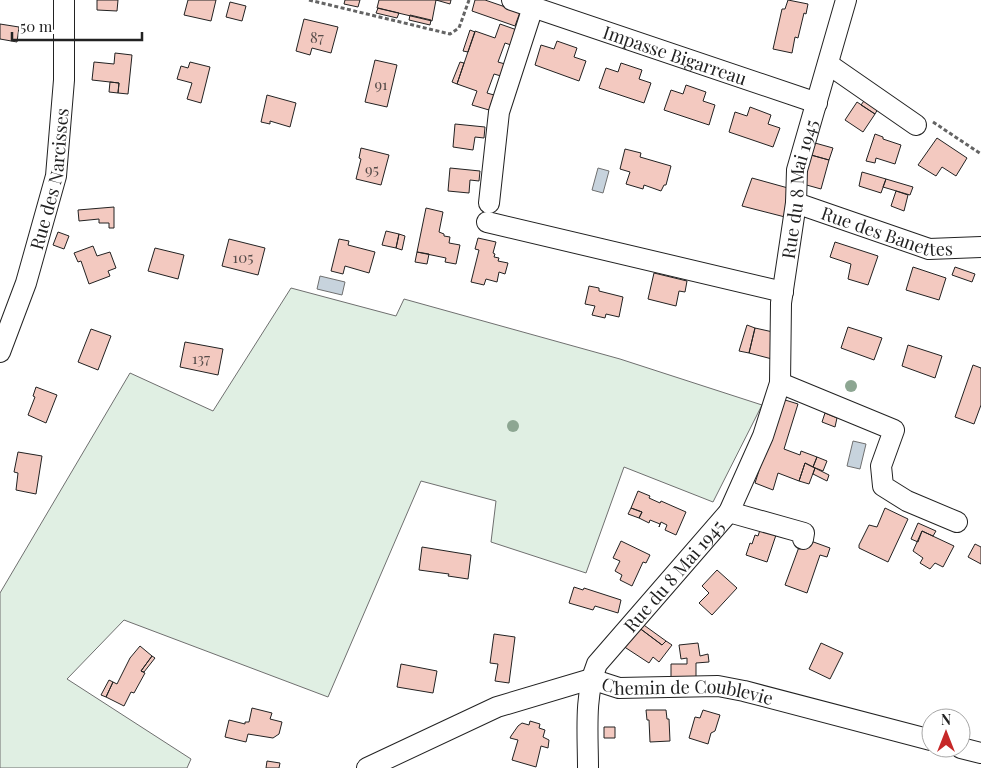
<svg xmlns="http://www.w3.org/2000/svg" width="981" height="768" font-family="'Playfair Display',serif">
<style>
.green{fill:#e0efe3;stroke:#6f6f6f}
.water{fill:#c7d3dd;stroke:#6f6f6f}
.building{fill:#f3c9c0;stroke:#222}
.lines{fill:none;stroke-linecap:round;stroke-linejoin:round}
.minor-casing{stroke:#222;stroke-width:22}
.path{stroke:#646464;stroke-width:3;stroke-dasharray:4 2.5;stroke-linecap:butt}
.minor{stroke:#fff;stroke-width:20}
.tree{fill:#8da692}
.labels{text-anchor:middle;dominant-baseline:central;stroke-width:4;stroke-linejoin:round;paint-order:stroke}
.number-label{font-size:15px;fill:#564c4a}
.street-label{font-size:18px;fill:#222;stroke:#fff}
</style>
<rect width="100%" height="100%" fill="#fff"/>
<path class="green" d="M291,288L396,316L404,299L620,359L762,405L713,502L624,467L586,573L491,542L496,501L421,481L328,697L124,620L67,679L191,759L187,768H0V593L130,373L213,411Z"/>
<path class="water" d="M598,168L609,171L603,193L592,190Z
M320,276L345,282L342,295L317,289Z
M853,441L866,444L860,469L847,466Z"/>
<path class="building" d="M97,0H118L117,11L97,10Z
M188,0H216L211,21L184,15Z
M345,0H360L358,7L344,4Z
M379,0H451L450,4L436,0L432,21L377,8Z
M475,0H485L520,12L515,26L472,11Z
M788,0L808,4L806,14L804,13L798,38L795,37L792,53L773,49L782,9H785Z
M230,2L246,6L242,21L226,17Z
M378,8L399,13L397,18L376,13Z
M410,15L431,20L430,25L409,20Z
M304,19L338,27L331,53L312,48L310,55L296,51Z
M0,24L19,27L17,42L0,39Z
M500,24L517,30L511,45L505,43L498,62L505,64L501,76L494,74L487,93L494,95L489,110L472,105L477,91L457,84L475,31L495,38Z
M470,30L475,32L468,52L463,51Z
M557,41L577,48L574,57L586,61L579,81L535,65L541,45L554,49Z
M115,53L132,55L128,94L118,93L119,83L92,80L94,62L114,64Z
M375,60L397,65L387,107L365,102Z
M190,62L210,67L201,103L187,99L192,83L177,79L181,66L188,68Z
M460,62L464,63L457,84L452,82Z
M621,63L642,70L639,79L651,83L644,103L599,88L606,68L618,72Z
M110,82L119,83L118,93L109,92Z
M686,85L706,92L703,101L715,105L709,125L664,110L671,90L683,94Z
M267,95L296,103L290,127L270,121V124L261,122Z
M866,98L879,107L875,114L861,105Z
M857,102L875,114L863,132L845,120Z
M750,107L771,115L768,124L780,128L773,147L729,132L735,112L747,116Z
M455,124L485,127L484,138L475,137L473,150L453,147Z
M875,134L883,137V139L901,145L895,164L876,158L875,163L866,161Z
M937,138L967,158L956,176L942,167L936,176L918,165Z
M815,143L833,148L829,160L811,155Z
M361,148L389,155L381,185L356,179L361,159L359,158Z
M625,149L641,153L640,157L671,166L666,185H664L661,191L644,185L643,189L626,184L630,172L620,169Z
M811,155L829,160L821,189L803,184Z
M450,168L480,171L479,181L470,180L469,193L448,191Z
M862,172L886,179L881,193L859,186Z
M752,178L788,188L785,217L742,206Z
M886,179L913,187L910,195L883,187Z
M896,191L908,195L904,211L891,206Z
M114,207V228H109V223H99V219L79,221L78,210Z
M426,208L443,212L439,232L444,234V236L450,237L449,243L460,245L456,264L445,262L446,258L417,252Z
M386,231L399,234L396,248L382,245Z
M58,232L69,236L64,249L53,245Z
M399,234L405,236L402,250L396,248Z
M478,238L496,242L493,253L495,254L494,257L499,258L498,261L508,263L505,274L499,272L497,282L486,279L484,285L471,282L479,250L475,249Z
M229,239L265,248L258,275L222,266Z
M339,239L349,241L348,245L375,252L369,273L345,266L343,274L331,271Z
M835,242L878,256L868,285L848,279L851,264L830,257Z
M93,246L97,256L110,252L116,268L108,271L110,276L89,284L81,261L78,262L74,253Z
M155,248L184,255L178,279L148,271Z
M417,252L429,254L427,264L415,262Z
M913,267L946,278L939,300L906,290Z
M955,267L975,274L972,282L952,275Z
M654,273L687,281L685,292L679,291L676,306L648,299Z
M589,286L599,288V291L623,297L619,317L606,314L605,318L592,315L595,306L585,304Z
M747,325L755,328L749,353L739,351Z
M848,327L882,338L874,360L841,348Z
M755,328L773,332L772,359L749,353Z
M91,329L111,336L98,370L78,362Z
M185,342L223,349L218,375L180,367Z
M908,345L942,356L935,378L902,366Z
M973,365L981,368V405L974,424L955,417Z
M36,387L57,395L46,423L28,415L35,397L33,396Z
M782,399L798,404L784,449L800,455L801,451L817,457L813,467L805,463L799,481L778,473L773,490L755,483Z
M825,413L837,418L835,427L822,422Z
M18,452L42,456L36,494L16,490L18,473L14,472Z
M817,457L827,461L823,471L813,467Z
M805,463L815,468L809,484L799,481Z
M815,468L829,475L827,481L813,474Z
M638,491L650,496L649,498L660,503L661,501L686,512L676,535L665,530L667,525L661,522L659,527L660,524L650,520L649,523L639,518L642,512L631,508Z
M631,508L642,512L639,518L628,514Z
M885,508L908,519L888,562L859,548V545L869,525L877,527Z
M918,523L936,531L933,536L922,531L918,542L911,539Z
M761,527L777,532L767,562L746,555L750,543L752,544L755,535L758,536Z
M922,531L954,546L943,567L935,563L930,569L920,563L923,558L913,551Z
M808,540L830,548L827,557L820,555L807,593L785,585L799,547L805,549Z
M621,541L650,555L646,563L643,562L632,586L620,580L622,575L615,571L620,561L613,558Z
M975,544L981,547V564L968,557Z
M422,547L471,555L468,579L448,576L449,574L419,570Z
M717,570L737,588L712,615L699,603L709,593L702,586Z
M574,587L583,590L584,588L621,600L618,613L595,606L593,610L569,603Z
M641,623L666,641L662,645L638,627Z
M638,627L662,645L666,641L672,645L659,662L653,657L649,663L623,646Z
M494,634L515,637L509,683L495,681L498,664L490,663Z
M698,643L700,656L708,654L709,662L696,663V677H671V664H687V658L681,659L679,645Z
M821,643L843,653L830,679L809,669Z
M140,646L152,656L141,671L145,673L134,693L131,692L124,706L106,697L113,682L117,684L130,658Z
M152,656L155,658L144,672L141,671Z
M401,664L437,671L433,693L397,687Z
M109,680L113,682L106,697L101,695Z
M252,708L272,713L270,719L282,722L279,734L273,738L248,734L246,742L225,737L229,720L245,724V722H249Z
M646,710H666L667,719H669L670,741L650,742L649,720H647Z
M703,710L720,715L715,731L711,733L708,744L689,738L695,717L700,718Z
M530,721L540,724L539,728L545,730L543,737L549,740L548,748L541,746L536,767L512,760L518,740L510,738L511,736L518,726L522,723L529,725Z
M604,727H615V738H604Z
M267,761L280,763L279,768H266Z"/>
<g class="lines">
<defs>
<g id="minor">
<path id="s1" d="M512,0L817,103"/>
<path d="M828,64L916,125"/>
<path d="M489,203L499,112L533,7"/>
<path id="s2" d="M796,203L929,249L981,247"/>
<path d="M487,222L783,292"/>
<path id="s3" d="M0,352L26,283L56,176L64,80V0"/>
<path d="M780,383L894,430L881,466L883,486L907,501L957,522"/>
<path d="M729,512L804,533L803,539"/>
<path d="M961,748L981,753"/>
<path id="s4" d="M367,768L497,707L591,679L619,688L718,686L744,691L931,740"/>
<path id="s5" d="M588,768C588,734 584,696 597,664L729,512L763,436L780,383L781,303L796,203L797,170L846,0"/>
</g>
</defs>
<use href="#minor" class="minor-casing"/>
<path class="path" d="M309,0L450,34L459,28L469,0
M933,122L981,154"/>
<use href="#minor" class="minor"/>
</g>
<g class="tree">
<circle cx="851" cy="386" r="6"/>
<circle cx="513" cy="426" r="6"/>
</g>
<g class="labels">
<g class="number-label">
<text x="317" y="37">87</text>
<text x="381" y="84">91</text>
<text x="372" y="169">95</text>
<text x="243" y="257">105</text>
<text x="201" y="358">137</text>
</g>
<g class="street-label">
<text stroke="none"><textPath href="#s1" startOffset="172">Impasse Bigarreau</textPath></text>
<text stroke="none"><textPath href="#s3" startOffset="181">Rue des Narcisses</textPath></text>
<text stroke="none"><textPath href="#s5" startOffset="641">Rue du 8 Mai 1945</textPath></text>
<text stroke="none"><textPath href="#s2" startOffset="96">Rue des Banettes</textPath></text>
<text stroke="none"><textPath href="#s5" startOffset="222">Rue du 8 Mai 1945</textPath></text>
<text stroke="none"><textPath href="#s4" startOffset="340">Chemin de Coublevie</textPath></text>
</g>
</g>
<g transform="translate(946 733)"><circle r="24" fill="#ffffff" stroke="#a7a7a7"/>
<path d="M0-4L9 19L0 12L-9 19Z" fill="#c62828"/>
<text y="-8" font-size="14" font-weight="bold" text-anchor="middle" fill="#222222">N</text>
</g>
<path d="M12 32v8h130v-8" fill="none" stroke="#222222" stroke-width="2.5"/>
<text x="20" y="32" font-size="15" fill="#222222" stroke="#ffffff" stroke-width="4" paint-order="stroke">50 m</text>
</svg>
